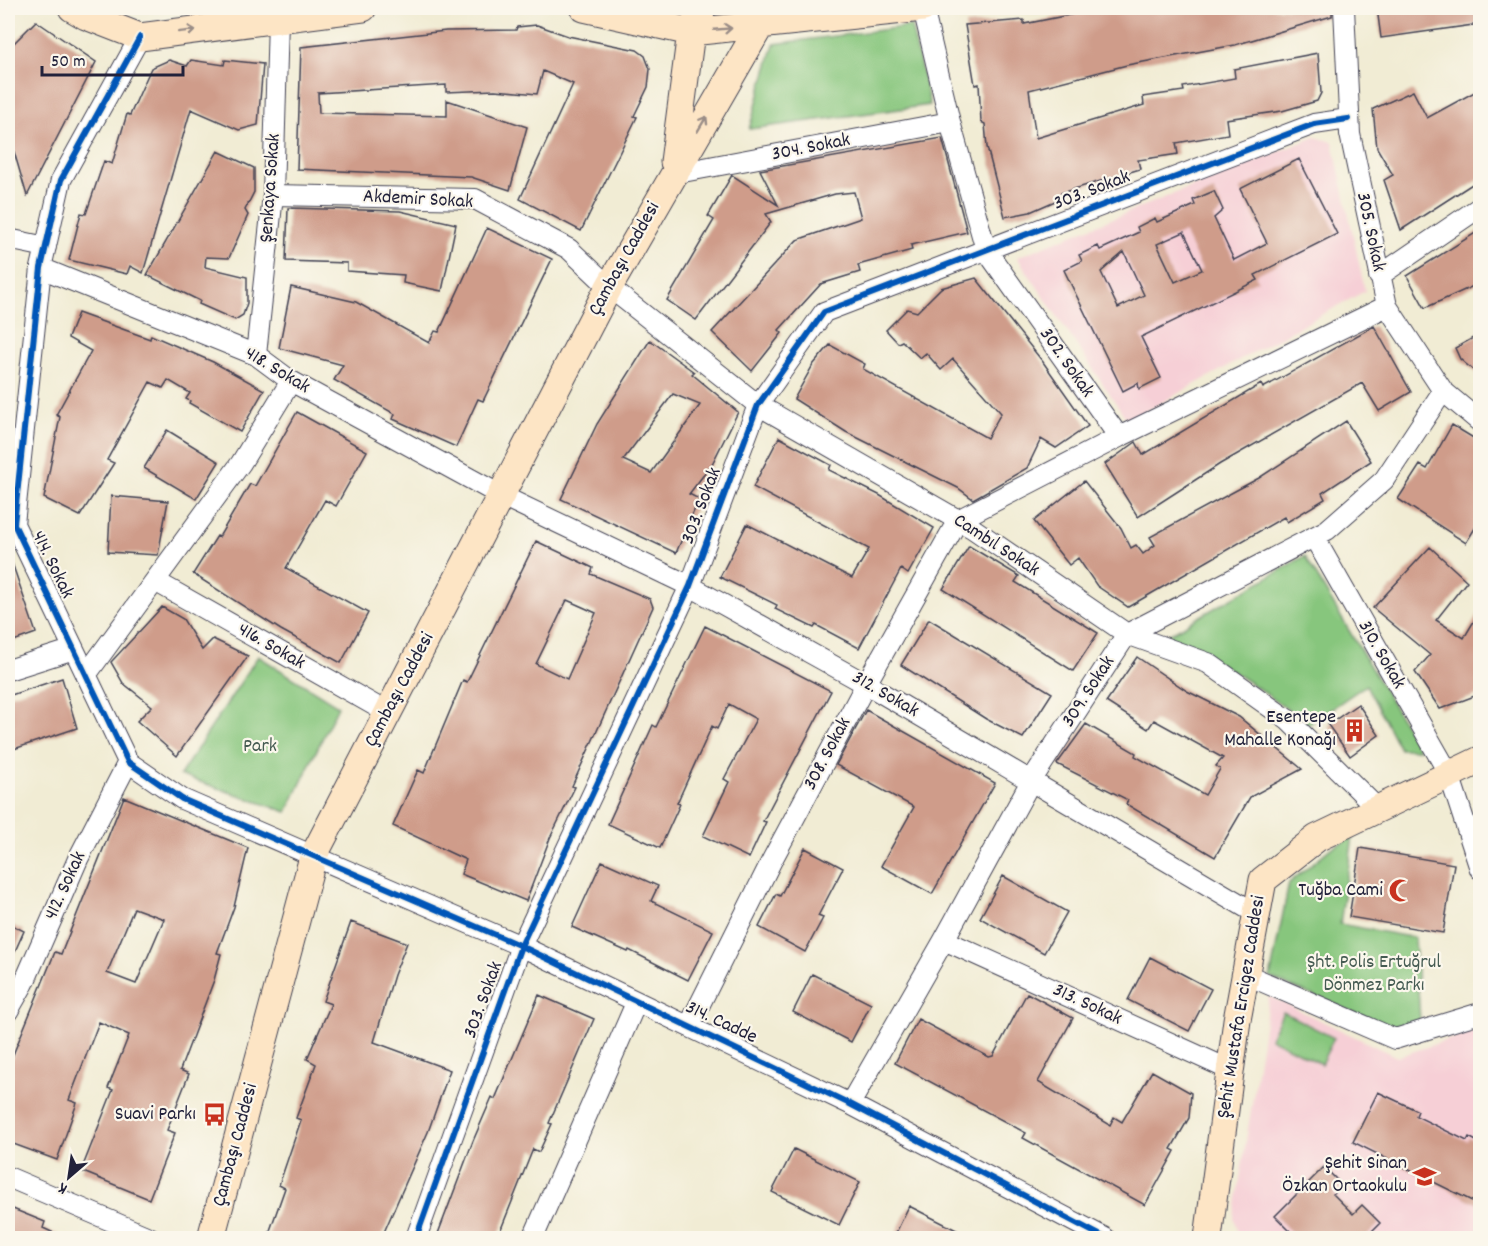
<svg xmlns="http://www.w3.org/2000/svg" width="1488" height="1246" font-family="Dekko,sans-serif">
<style>
.built{fill:#f6cfd6}
.green{fill:#87c67d;stroke:#54745c;stroke-width:1.5}
.building{fill:#cf9c8a;fill-rule:evenodd}
.lines{fill:none;stroke-linecap:round;stroke-linejoin:round}
.minor-casing{stroke:#414052;stroke-width:22}
.secondary-casing{stroke:#414052;stroke-width:29}
.minor{stroke:#fff;stroke-width:20}
.secondary{stroke:#fde5c5;stroke-width:27}
.cycleway-casing{stroke:#fbf7ec;stroke-width:10}
.cycleway{stroke:#0057b8;stroke-width:6}
.oneway{stroke:#9a8d87}
.labels{text-anchor:middle;dominant-baseline:central;stroke-width:4.5;stroke-linejoin:round;paint-order:stroke}
.street-label{font-size:20px;fill:#22223b;stroke:#fbf7ec}
.poi-label{font-size:20px;fill:#22223b;stroke:#fbf7ec;text-anchor:end}
.park-label{font-size:20px;fill:#455b52;stroke:#fbf7ec}
</style>
<rect width="100%" height="100%" fill="#fbf7ec"/>
<filter id="ink" filterUnits="userSpaceOnUse"><feTurbulence type="fractalNoise" baseFrequency=".0167" numOctaves="2"/><feDisplacementMap in="SourceGraphic" scale="12" xChannelSelector="R" yChannelSelector="G"/><feConvolveMatrix kernelMatrix="1 2 1 2 8 2 1 2 1" color-interpolation-filters="sRGB"/></filter>
<filter id="wash" filterUnits="userSpaceOnUse"><feTurbulence type="fractalNoise" baseFrequency=".008" numOctaves="4" result="noise"/><feDisplacementMap in="SourceGraphic" scale="24" xChannelSelector="R" yChannelSelector="G"/><feGaussianBlur stdDeviation="1.35" result="paint"/><feColorMatrix in="noise" values="0 0 0 0 0 0 0 0 0 0 0 0 0 0 0 0 0 1.4 0 .05"/><feComposite in="paint" operator="in"/></filter>
<g filter="url(#wash)">
<rect width="100%" height="100%" fill="#f1ecd4"/>
<path class="built" d="M1315,137L1333,142L1365,291L1128,421L1017,257Z
M1269,996L1397,1057L1480,1029V1238H1239L1234,1217Z"/>
<path class="green" d="M911,26L930,105L749,129L774,44Z
M1305,556L1419,749H1400L1366,685L1308,725C1263,690 1218,659 1166,636Z
M258,656L338,706L287,812L180,775Z
M1353,837L1340,924L1415,938L1420,1021L1396,1030L1270,978L1289,883L1331,848Z
M1283,1012L1334,1038L1321,1064L1270,1038Z"/>
<g id="blocks">
<path class="building" d="M1104,8H1332V16L1235,45L1127,65L1029,90L1036,138L1144,105L1143,97L1184,91L1183,87L1235,78L1234,69L1318,53L1321,93L1317,101L1282,111L1226,119L1228,134L1176,143L1178,154L1138,160L1140,169L1061,193L1062,198L1030,212L1005,217L987,147L985,124L981,122L979,84L975,85L965,25L1024,20V24Z
M1377,8H1480V24L1381,38Z
M36,21L96,62L27,196L8,131V49Z
M537,25L568,36L637,50L645,56L650,69L648,87L634,116L637,117L581,231L520,199L573,84L543,71L537,94L495,90L446,92V85L318,93L319,113L447,116V100L527,127L510,190L471,177L297,169L301,47L446,31L516,30L517,27Z
M169,60L187,66L191,60L224,65L225,60L263,64L258,125L239,130L191,109L143,273L130,266L127,274L69,260L81,213L86,214L104,161L112,164L127,114L130,115L151,68Z
M1480,89V179L1401,230L1384,180L1393,175L1377,148L1373,109L1413,91L1427,118Z
M942,138L967,232L911,245L912,250L858,265L860,272L821,284L779,330L782,333L752,371L712,332L797,240L861,218L854,192L835,194L766,214L771,222L696,320L667,300L714,220L708,216L732,175L778,205L760,170Z
M218,151L254,168V192L245,210L248,215L229,258L206,257L205,267L247,277V303L243,315L235,320L199,304L200,301L147,275Z
M1299,159L1337,234L1255,275L1258,280L1141,337L1161,378L1139,389L1138,383L1123,391L1064,270L1082,261L1079,255L1098,246L1100,250L1139,232L1137,227L1155,218L1157,222L1195,205L1193,200L1214,191L1223,210L1214,218L1234,260L1267,243L1240,189ZM1184,232L1202,270L1175,282L1157,244ZM1124,252L1144,295L1118,308L1101,272Z
M288,208L400,211L456,224L442,291L403,283L404,275L347,271V263L286,261Z
M487,228L552,259L483,401L478,399L456,447L393,419L395,414L334,380L343,365L279,348L291,287L356,302L429,343L435,331L439,332Z
M1480,230V283L1425,308L1407,276Z
M976,278L1043,362L1088,426L1056,448L1041,439L1027,468L973,499L958,488L846,432L794,399L813,365L830,345L865,364L863,369L987,438L1001,413L953,359L941,370L926,353L920,358L902,341L898,343L886,330L907,309L917,312L941,288Z
M78,313L150,339L151,335L213,362L264,390L240,432L189,403L190,401L186,399L190,393L168,380L163,388L150,382L107,460L114,463L80,516L44,498L60,417L56,415L91,351L68,338Z
M1374,326L1411,392L1379,411L1362,383L1220,464L1138,517L1105,464L1136,442L1143,455L1261,384L1263,388Z
M1480,334V376L1460,359L1455,348Z
M650,340L694,372L692,374L738,412L712,464L689,494L699,499L676,553L561,499L597,424ZM673,394L700,405L651,473L623,460Z
M297,412L367,451L336,506L325,500L286,568L368,613L341,663L281,630L193,574L217,536L219,537L250,484L255,486Z
M1346,421L1371,461L1322,493L1325,499L1287,522L1284,517L1128,607L1097,586L1078,558L1069,565L1034,521L1084,481L1121,528L1131,548L1136,545L1143,554L1155,545L1150,537L1259,478Z
M1452,425L1480,442V520L1466,543L1398,499L1420,465L1427,469Z
M167,430L219,462L196,499L144,468Z
M779,437L831,465L829,470L879,495L934,528L908,574L901,569L859,648L816,625L814,628L775,609L777,605L720,577L747,524L852,578L869,549L753,487Z
M111,496L168,501L158,555L108,552Z
M536,541L593,568L591,574L650,599L653,607L572,786L575,787L550,838L526,901L461,874L466,860L393,826L418,770L424,773L463,680L467,682ZM567,600L596,613L567,679L536,664Z
M969,546L1019,576L1015,582L1098,633L1073,671L943,589Z
M1430,547L1467,581L1436,620L1464,638L1480,611V694L1440,709L1415,672L1430,655L1373,608Z
M8,557H10L36,633L8,643Z
M162,607L183,619L202,650L213,639L248,656L177,756L137,721L152,706L123,683L111,662Z
M929,619L1052,693L1023,738L986,719L901,665Z
M705,626L831,691L763,821L766,822L749,858L703,836L729,782L724,779L756,719L729,704L717,729L712,726L677,803L680,804L660,848L608,824L653,725L656,727Z
M1137,657L1187,691L1239,717L1302,769L1250,797L1215,857L1126,804L1128,800L1057,764L1086,724L1136,753L1135,756L1205,795L1220,769L1216,766L1223,758L1154,720L1148,729L1106,702Z
M62,678L77,728L8,751V696Z
M1358,704L1379,735L1350,756L1328,725Z
M866,710L995,783L932,894L881,866L914,807L836,765Z
M124,797L248,848L234,907L217,953L221,954L214,980L180,1070L189,1074L167,1130L175,1133L149,1199L81,1171L113,1090L108,1088L129,1035L99,1022L69,1100L77,1103L57,1160L8,1142V1067L55,952L61,954ZM134,908L164,919L136,984L107,973Z
M805,848L843,868L818,916L823,918L805,952L759,927L776,894L780,896Z
M1360,848L1454,864L1443,933L1349,917Z
M602,861L658,886L651,901L713,931L688,980L629,950L628,952L572,927Z
M1003,876L1067,912L1044,953L980,918Z
M351,922L407,943L394,975L374,1042L450,1070L428,1132L381,1239H267L285,1188L279,1185L301,1120L296,1118L316,1064L307,1059L331,1004L323,1001Z
M8,923L24,931L8,967Z
M1150,957L1211,989L1189,1031L1128,1000Z
M812,974L871,1004L851,1042L793,1012Z
M1027,993L1073,1018L1038,1082L1110,1125L1114,1117L1122,1122L1152,1071L1191,1093L1189,1118L1171,1149L1175,1151L1145,1205L1023,1138L1026,1133L895,1063L918,1019L989,1057L993,1056Z
M539,995L594,1019L549,1123L552,1124L539,1152L533,1149L497,1239H436L473,1141L492,1097L495,1099Z
M1378,1092L1418,1111L1416,1116L1467,1141L1469,1137L1480,1143V1205L1353,1142Z
M794,1149L860,1182L839,1225L772,1192Z
M1324,1167L1342,1185L1333,1194L1353,1214L1362,1205L1380,1223L1364,1239H1298L1275,1216Z
M909,1206L974,1239H893Z
M8,1207L45,1222L43,1228L67,1239H8Z"/>
</g>
</g>
<g filter="url(#ink)">
<use href="#blocks" fill-opacity="0" stroke="#414052" stroke-width="1.5"/>
<g class="lines">
<defs>
<path id="minor" d="M923,8L950,122L986,250L1119,437L1387,306
M1344,8L1350,134L1387,306L1443,391L1480,422
M140,37L61,180L41,268L14,524L128,762L182,799L521,946L850,1104L1105,1238
M672,174L950,122
M273,195L475,199L569,249L609,287L758,405L972,528L1127,634L1208,663L1288,720L1377,808
M8,239L46,247
M41,268L256,355L291,381L502,496L690,586L866,684L1257,914
M1379,276L1480,207
M256,355L273,195L278,20
M1314,537L1449,774L1480,869
M155,581L388,713
M8,670L74,649
M86,675L241,463L291,381
M944,940L1230,1070
M1245,974L1395,1039L1480,1013
M8,1011L24,983L78,859L128,762
M689,1026L772,860L866,684L958,520L1119,437
M850,1104L944,940L1031,781L1127,634L1327,530L1384,480L1443,391
M8,1177L151,1238
M416,1238L521,946L690,586L758,405L824,312L1314,124L1348,119
M533,1238L636,1003"/>
<path id="secondary" d="M72,8L86,16L140,37L363,8
M584,8L691,32L923,8
M674,162L691,32L702,8
M211,1238L313,857L609,287L760,26L768,8
M1208,1238L1237,1020L1263,880L1317,838L1480,760"/>
</defs>
<use href="#minor" class="minor-casing"/>
<use href="#secondary" class="secondary-casing"/>
<use href="#minor" class="minor"/>
<use href="#secondary" class="secondary"/>
<defs>
<path id="cycleway" d="M140,37L61,180L41,268L14,524L128,762L182,799L521,946L850,1104L1105,1238
M416,1238L521,946L690,586L758,405L824,312L1314,124L1348,119"/>
</defs>
<use href="#cycleway" class="cycleway-casing"/>
<use href="#cycleway" class="cycleway"/>
</g>
<defs><path id="oneway-shaft" d="M-6 0H5M1.5-3L5.5 0L1.5 3" fill="none" stroke-width="1.6" stroke-linecap="round" stroke-linejoin="round" transform="scale(1.5)"/></defs>
<g class="oneway">
<use href="#oneway-shaft" transform="translate(723 29) rotate(-5)"/>
<use href="#oneway-shaft" transform="translate(187 31) rotate(-7)"/>
<use href="#oneway-shaft" transform="translate(702 124) rotate(-59)"/>
</g>
</g>
<defs>
<symbol id="building-bare" viewBox="-9 -9 18 18"><path d="M-4-6H4V6H1V3H-1V6H-4ZM-2.5-4.3h1.7v1.8h-1.7ZM.8-4.3h1.7v1.8H.8ZM-2.5-1h1.7V.8h-1.7ZM.8-1h1.7V.8H.8Z" fill="#c8321e" stroke="#fbf7ec" stroke-width="2.5" paint-order="stroke"/></symbol>
<symbol id="mosque-bare" viewBox="-9 -9 18 18"><path d="M3.5-4.9A6 6 0 1 0 3.5 4.9A5 5 0 1 1 3.5-4.9Z" fill="#c8321e" stroke="#fbf7ec" stroke-width="2.5" paint-order="stroke"/></symbol>
<symbol id="bus-bare" viewBox="-9 -9 18 18"><path d="M-5-6H5V4H4V6H2V4H-2V6H-4V4H-5ZM-3.5-4V0h7V-4ZM-3.5 1.2v1.5H-2V1.2ZM2 1.2v1.5H3.5V1.2Z" fill="#c8321e" stroke="#fbf7ec" stroke-width="2.5" paint-order="stroke"/></symbol>
<symbol id="school-bare" viewBox="-9 -9 18 18"><path d="M0-5L7-2L0 1L-7-2ZM-4 1L0 2.5L4 1V4Q0 6-4 4Z" fill="#c8321e" stroke="#fbf7ec" stroke-width="2.5" paint-order="stroke"/></symbol>
</defs>
<g fill-rule="evenodd">
<use href="#building-bare" x="1338" y="714" width="33" height="33"/>
<use href="#mosque-bare" x="1384" y="874" width="33" height="33"/>
<use href="#bus-bare" x="198" y="1098" width="33" height="33"/>
<use href="#school-bare" x="1408" y="1160" width="33" height="33"/>
</g>
<g class="labels">
<g class="street-label">
<text transform="translate(811 148) rotate(-11)">304. Sokak</text>
<text transform="translate(271 188) rotate(-86)">Şenkaya Sokak</text>
<text transform="translate(1092 191) rotate(-21)">303. Sokak</text>
<text transform="translate(418 200) rotate(3)">Akdemir Sokak</text>
<text transform="translate(1370 232) rotate(78)">305. Sokak</text>
<text transform="translate(625 259) rotate(-61)">Çambaşı Caddesi</text>
<text transform="translate(1066 363) rotate(55)">302. Sokak</text>
<text transform="translate(277 371) rotate(31)">418. Sokak</text>
<text transform="translate(702 506) rotate(-69)">303. Sokak</text>
<text transform="translate(996 546) rotate(33)">Cambıl Sokak</text>
<text transform="translate(52 565) rotate(64)">414. Sokak</text>
<text transform="translate(271 647) rotate(30)">416. Sokak</text>
<text transform="translate(1381 655) rotate(60)">310. Sokak</text>
<text transform="translate(400 690) rotate(-62)">Çambaşı Caddesi</text>
<text transform="translate(1089 692) rotate(-57)">309. Sokak</text>
<text transform="translate(885 695) rotate(30)">312. Sokak</text>
<text transform="translate(828 754) rotate(-62)">308. Sokak</text>
<text transform="translate(66 886) rotate(-65)">412. Sokak</text>
<text transform="translate(484 1000) rotate(-70)">303. Sokak</text>
<text transform="translate(1087 1005) rotate(25)">313. Sokak</text>
<text transform="translate(1242 1007) rotate(-81)">Şehit Mustafa Ercigez Caddesi</text>
<text transform="translate(721 1023) rotate(25)">314. Cadde</text>
<text transform="translate(236 1145) rotate(-75)">Çambaşı Caddesi</text>
</g>
<g class="poi-label">
<text x="1336" y="718">Esentepe<tspan x="1336" dy="23">Mahalle Konağı</tspan></text>
<text x="1383" y="891">Tuğba Cami</text>
<text x="196" y="1115">Suavi Parkı</text>
<text x="1407" y="1164">Şehit Sinan<tspan x="1407" dy="23">Özkan Ortaokulu</tspan></text>
</g>
<g class="park-label">
<text x="260" y="747">Park</text>
<text x="1374" y="963">Şht. Polis Ertuğrul<tspan x="1374" dy="23">Dönmez Parkı</tspan></text>
</g>
</g>
<rect width="1488" height="1246" fill="none" stroke="#fbf7ec" stroke-width="30"/>
<g transform="translate(69 1177) rotate(209)" stroke="#fbf7ec" stroke-width="4.5" paint-order="stroke">
<path d="M0-4.5L10 22L0 15L-10 22Z" fill="#22223b"/>
<text y="-9" font-size="16" font-weight="bold" text-anchor="middle" fill="#22223b">K</text>
</g>
<path d="M42 66v9h141v-9" fill="none" stroke="#22223b" stroke-width="3"/>
<text x="51" y="66" font-size="18" fill="#22223b" stroke="#fbf7ec" stroke-width="4.5" paint-order="stroke">50 m</text>
</svg>
